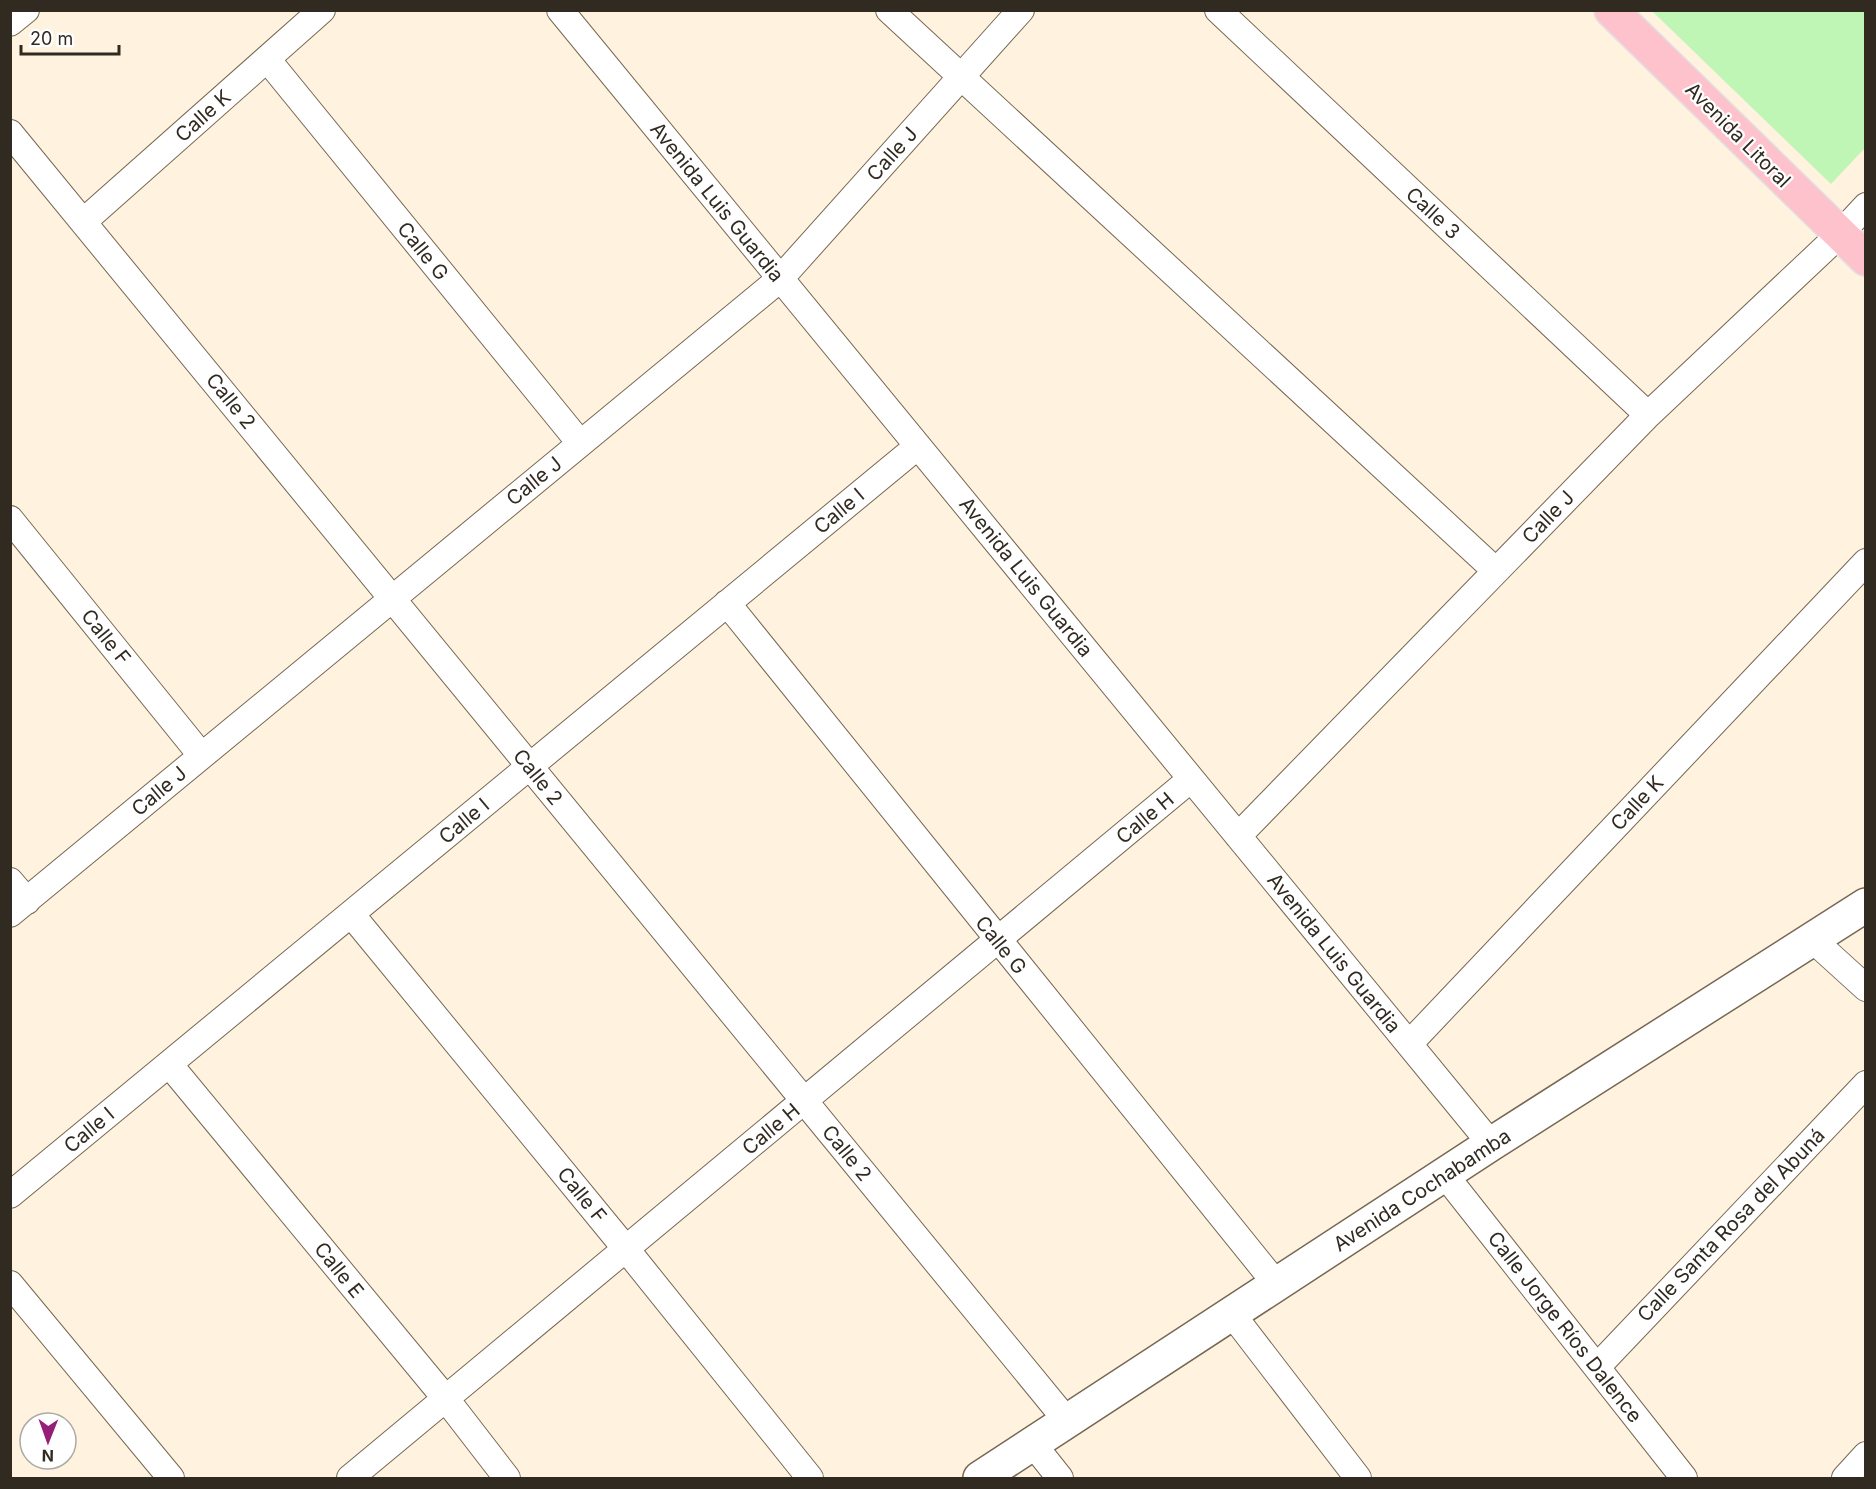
<svg xmlns="http://www.w3.org/2000/svg" width="1876" height="1489" font-family="Inter,sans-serif">
<style>
.green{fill:#bff5b5}
.lines{fill:none;stroke-linecap:round;stroke-linejoin:round}
.street-casing{stroke:#766853;stroke-width:28}
.secondary-casing{stroke:#766853;stroke-width:36}
.primary-casing{stroke:#e2e1e0;stroke-width:36}
.street{stroke:#fff;stroke-width:26}
.secondary{stroke:#fff;stroke-width:33}
.primary{stroke:#fdc2cc;stroke-width:33}
.labels{text-anchor:middle;dominant-baseline:central;stroke-width:4.5;stroke-linejoin:round;paint-order:stroke}
.street-label{font-size:20px;fill:#302a21;stroke:#fff}
</style>
<rect width="100%" height="100%" fill="#fff2df"/>
<path class="green" d="M1652,11H1865V148L1831,184Z"/>
<g class="lines">
<defs>
<path id="street" d="M560,10L1491,1144
M889,10L1496,571
M1218,10L1648,415
M10,23L26,10
M267,59L580,443
M10,133L1067,1421
M83,222L322,10
M10,519L201,755
M727,603L1277,1285
M1238,836L1648,415L1839,235L1866,206
M10,881L27,901
M10,914L780,279L1021,10
M351,914L626,1249L810,1478
M1812,939L1866,988
M1409,1044L1866,562
M169,1064L446,1399L507,1478
M1445,1175L1684,1478
M10,1195L918,446
M10,1284L171,1478
M1232,1314L1358,1478
M1597,1367L1866,1084
M1033,1444L1060,1478
M350,1478L1191,779
M1845,1478L1866,1455"/>
<path id="secondary" d="M980,1478L1491,1144L1866,905"/>
<path id="primary" d="M1611,10L1866,259"/>
</defs>
<use href="#street" class="street-casing"/>
<use href="#secondary" class="secondary-casing"/>
<use href="#primary" class="primary-casing"/>
<use href="#street" class="street"/>
<use href="#secondary" class="secondary"/>
<use href="#primary" class="primary"/>
</g>
<g class="labels">
<g class="street-label">
<text transform="translate(203 116) rotate(-42)">Calle K</text>
<text transform="translate(1738 135) rotate(45)">Avenida Litoral</text>
<text transform="translate(892 154) rotate(-48)">Calle J</text>
<text transform="translate(717 202) rotate(51)">Avenida Luis Guardia</text>
<text transform="translate(1433 213) rotate(43)">Calle 3</text>
<text transform="translate(423 251) rotate(51)">Calle G</text>
<text transform="translate(231 401) rotate(51)">Calle 2</text>
<text transform="translate(534 481) rotate(-39)">Calle J</text>
<text transform="translate(839 511) rotate(-40)">Calle I</text>
<text transform="translate(1548 517) rotate(-46)">Calle J</text>
<text transform="translate(1026 577) rotate(51)">Avenida Luis Guardia</text>
<text transform="translate(106 637) rotate(51)">Calle F</text>
<text transform="translate(538 777) rotate(51)">Calle 2</text>
<text transform="translate(159 791) rotate(-40)">Calle J</text>
<text transform="translate(1637 803) rotate(-47)">Calle K</text>
<text transform="translate(1145 818) rotate(-40)">Calle H</text>
<text transform="translate(464 821) rotate(-40)">Calle I</text>
<text transform="translate(1001 945) rotate(51)">Calle G</text>
<text transform="translate(1334 953) rotate(51)">Avenida Luis Guardia</text>
<text transform="translate(771 1129) rotate(-40)">Calle H</text>
<text transform="translate(89 1130) rotate(-40)">Calle I</text>
<text transform="translate(847 1153) rotate(51)">Calle 2</text>
<text transform="translate(1422 1190) rotate(-33)">Avenida Cochabamba</text>
<text transform="translate(582 1195) rotate(51)">Calle F</text>
<text transform="translate(1731 1225) rotate(-46)">Calle Santa Rosa del Abuná</text>
<text transform="translate(339 1270) rotate(51)">Calle E</text>
<text transform="translate(1565 1327) rotate(52)">Calle Jorge Ríos Dalence</text>
</g>
</g>
<rect width="1876" height="1489" fill="none" stroke="#302a21" stroke-width="24"/>
<g transform="translate(48 1441) rotate(181)"><circle r="28" fill="#ffffff" stroke="#acaaa6" stroke-width="1.5"/>
<path d="M0-4.5L10 22L0 15L-10 22Z" fill="#961e79"/>
<text y="-9" font-size="16" font-weight="bold" text-anchor="middle" fill="#302a21">N</text>
</g>
<path d="M21 45v9h98v-9" fill="none" stroke="#302a21" stroke-width="3"/>
<text x="30" y="45" font-size="18" fill="#302a21" stroke="#ffffff" stroke-width="4.5" paint-order="stroke">20 m</text>
</svg>
